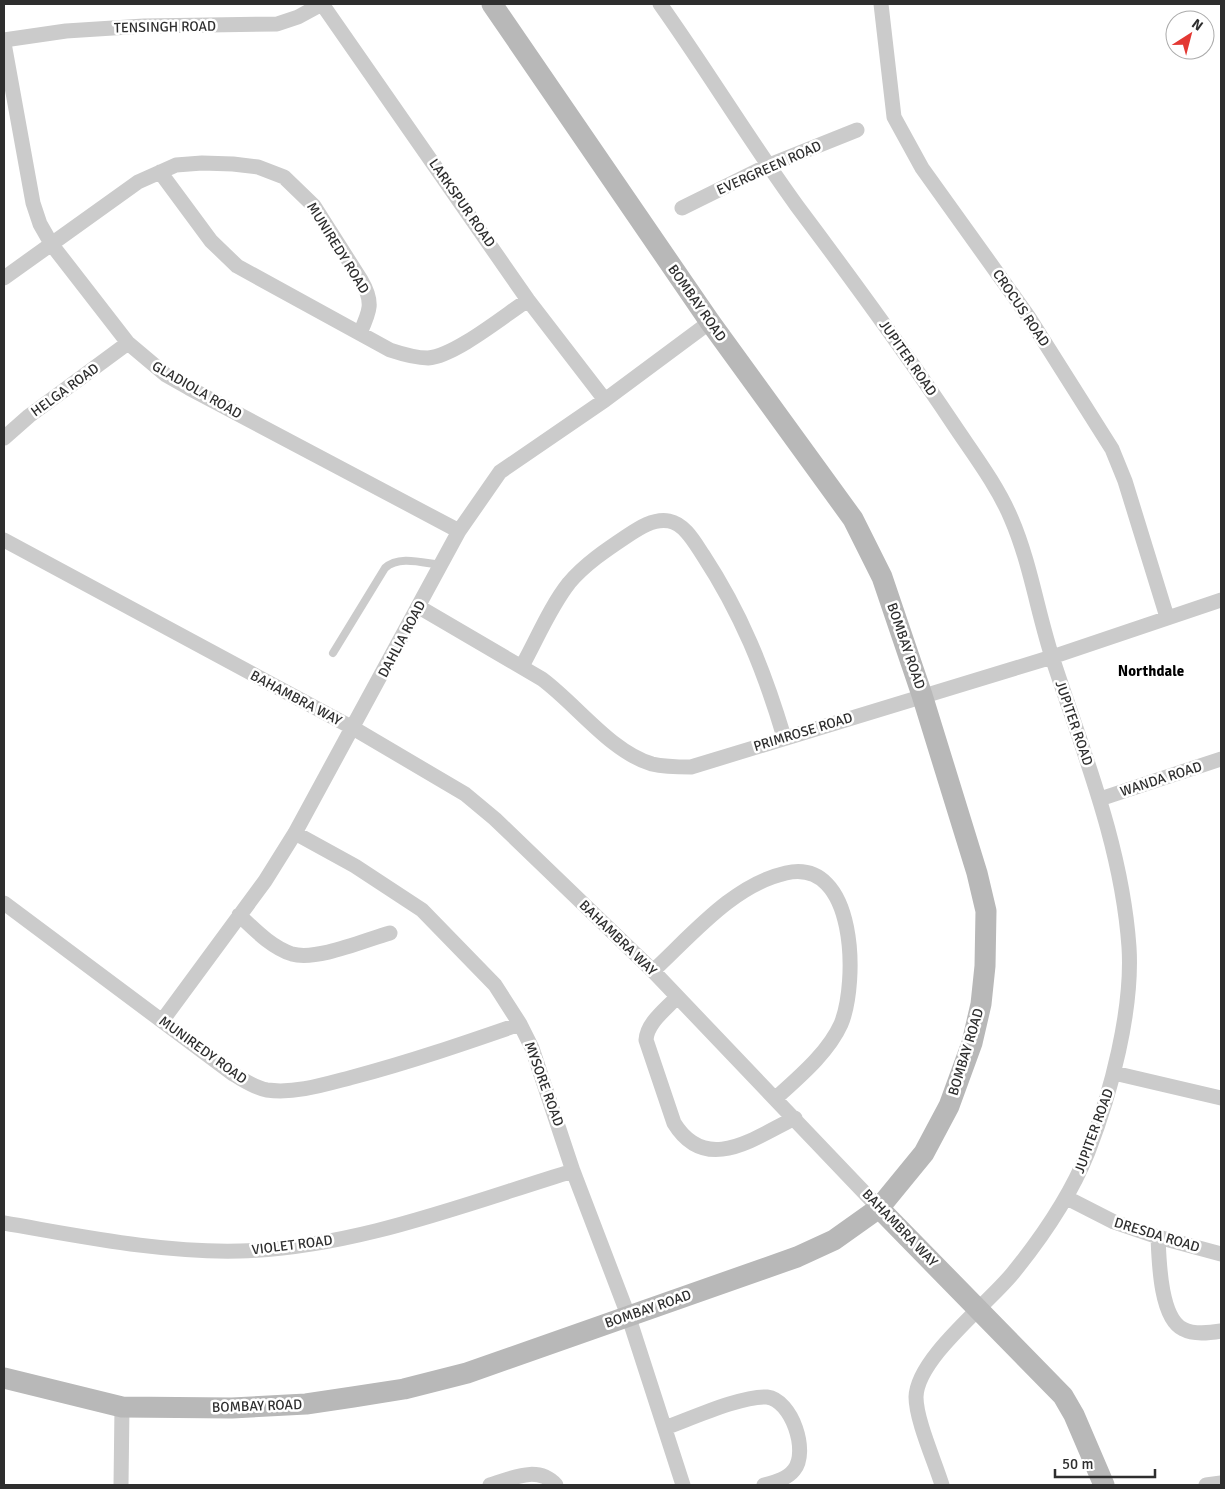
<svg xmlns="http://www.w3.org/2000/svg" width="1225" height="1489" font-family="Signika,sans-serif">
<style>
.lines{fill:none;stroke-linecap:round;stroke-linejoin:round}
.lane{stroke:#cbcbcb;stroke-width:8}
.street{stroke:#cbcbcb;stroke-width:15}
.secondary{stroke:#b8b8b8;stroke-width:21}
.labels{text-anchor:middle;dominant-baseline:central;stroke-width:5;stroke-linejoin:round;paint-order:stroke}
.street-label{font-size:14px;fill:#2e2e2e;stroke:#fff}
.neighbourhood-label{font-size:15px;font-weight:bold;fill:#000;stroke:#fff}
</style>
<rect width="100%" height="100%" fill="#fff"/>
<g class="lines">
<path class="lane" d="M333,653L385,568C399,555 423,563 441,565"/>
<path class="street" d="M660,4C707,70 749,140 797,206C851,278 904,350 954,425C974,455 997,485 1011,518C1031,564 1038,616 1054,663C1085,757 1122,848 1129,947C1133,1010 1111,1093 1088,1152C1070,1197 1043,1236 1013,1273C988,1304 917,1358 916,1397C916,1420 935,1462 942,1485
M881,4L894,117L922,168L1028,316L1112,449L1125,481L1167,617
M4,40L66,31L144,26L277,24L298,17L322,4L528,300L605,400
M4,43L33,203L40,224L52,245L128,343L166,375L189,388L459,531
M160,172L211,241L237,266L390,350C402,354 416,358 428,358C455,356 505,315 528,300
M682,208L767,166L857,130
M4,278L138,182L176,165L202,163L233,164L258,167L284,177L314,206L361,280C374,302 370,311 360,333
M4,438L29,416L128,343
M4,540L353,728L465,794L495,819L653,971L879,1208
M419,607L542,679C577,705 611,752 652,764C665,767 678,767 691,767L1052,657L1221,600
M522,666C537,639 550,607 569,583C585,564 606,550 627,536C639,528 654,518 669,521C685,524 695,543 703,555C741,613 764,670 784,737
M1100,799L1221,759
M295,833L355,866L422,910L495,985L520,1024L532,1048L573,1171L628,1315L683,1485
M4,903L233,1074C244,1080 255,1088 267,1090C295,1094 326,1084 353,1077C410,1062 465,1043 520,1024
M239,915C255,930 271,947 292,954C317,961 365,940 390,933
M653,971C692,935 733,885 786,873C857,857 858,983 841,1024C828,1053 799,1077 776,1098
M676,998C665,1010 647,1023 646,1040L674,1123C706,1175 754,1138 795,1118
M162,1021L265,881L295,833L459,531L500,472L605,400L710,322
M1114,1073L1221,1098
M1067,1198L1114,1222L1158,1237L1221,1254
M4,1223C81,1236 161,1253 240,1251C354,1248 465,1204 573,1171
M1158,1237C1159,1260 1160,1318 1183,1329C1194,1335 1209,1333 1221,1331
M665,1428C690,1419 743,1395 767,1397C792,1400 809,1452 794,1470C787,1479 775,1482 764,1485
M121,1485L122,1407
M490,1485C513,1478 538,1465 556,1485
M1206,1485L1221,1483"/>
<path class="secondary" d="M879,1208L1063,1396L1074,1415L1104,1485
M4,1378L122,1407L232,1408L306,1404L353,1397L404,1389L467,1373L797,1257L834,1240L879,1208L924,1153L949,1106L972,1043L981,1004L985,966L986,911L977,873L922,695L882,577L853,519L710,322L492,4"/>
</g>
<g class="labels">
<g class="street-label">
<text transform="translate(165 27) rotate(-1)">TENSINGH ROAD</text>
<text transform="translate(769 168) rotate(-24)">EVERGREEN ROAD</text>
<text transform="translate(462 203) rotate(55)">LARKSPUR ROAD</text>
<text transform="translate(338 248) rotate(58)">MUNIREDY ROAD</text>
<text transform="translate(697 303) rotate(55)">BOMBAY ROAD</text>
<text transform="translate(1021 308) rotate(56)">CROCUS ROAD</text>
<text transform="translate(908 358) rotate(55)">JUPITER ROAD</text>
<text transform="translate(65 390) rotate(-36)">HELGA ROAD</text>
<text transform="translate(197 390) rotate(30)">GLADIOLA ROAD</text>
<text transform="translate(402 639) rotate(-62)">DAHLIA ROAD</text>
<text transform="translate(906 646) rotate(71)">BOMBAY ROAD</text>
<text transform="translate(296 698) rotate(28)">BAHAMBRA WAY</text>
<text transform="translate(1074 723) rotate(71)">JUPITER ROAD</text>
<text transform="translate(803 732) rotate(-17)">PRIMROSE ROAD</text>
<text transform="translate(1161 779) rotate(-18)">WANDA ROAD</text>
<text transform="translate(618 938) rotate(44)">BAHAMBRA WAY</text>
<text transform="translate(203 1050) rotate(36)">MUNIREDY ROAD</text>
<text transform="translate(966 1052) rotate(-73)">BOMBAY ROAD</text>
<text transform="translate(544 1084) rotate(70)">MYSORE ROAD</text>
<text transform="translate(1094 1131) rotate(-70)">JUPITER ROAD</text>
<text transform="translate(900 1228) rotate(46)">BAHAMBRA WAY</text>
<text transform="translate(1157 1235) rotate(17)">DRESDA ROAD</text>
<text transform="translate(292 1245) rotate(-7)">VIOLET ROAD</text>
<text transform="translate(648 1309) rotate(-19)">BOMBAY ROAD</text>
<text transform="translate(257 1406) rotate(-2)">BOMBAY ROAD</text>
</g>
<g class="neighbourhood-label">
<text x="1151" y="671">Northdale</text>
</g>
</g>
<rect width="1225" height="1489" fill="none" stroke="#2e2e2e" stroke-width="10"/>
<g transform="translate(1190 35) rotate(36)"><circle r="24" fill="#ffffff" stroke="#ababab"/>
<path d="M0-4L9 19L0 12L-9 19Z" fill="#e33833"/>
<text y="-8" font-size="14" font-weight="bold" text-anchor="middle" fill="#2e2e2e">N</text>
</g>
<path d="M1055 1469v8h100v-8" fill="none" stroke="#2e2e2e" stroke-width="2.5"/>
<text x="1062" y="1469" font-size="15" fill="#2e2e2e" stroke="#ffffff" stroke-width="4" paint-order="stroke">50 m</text>
</svg>
